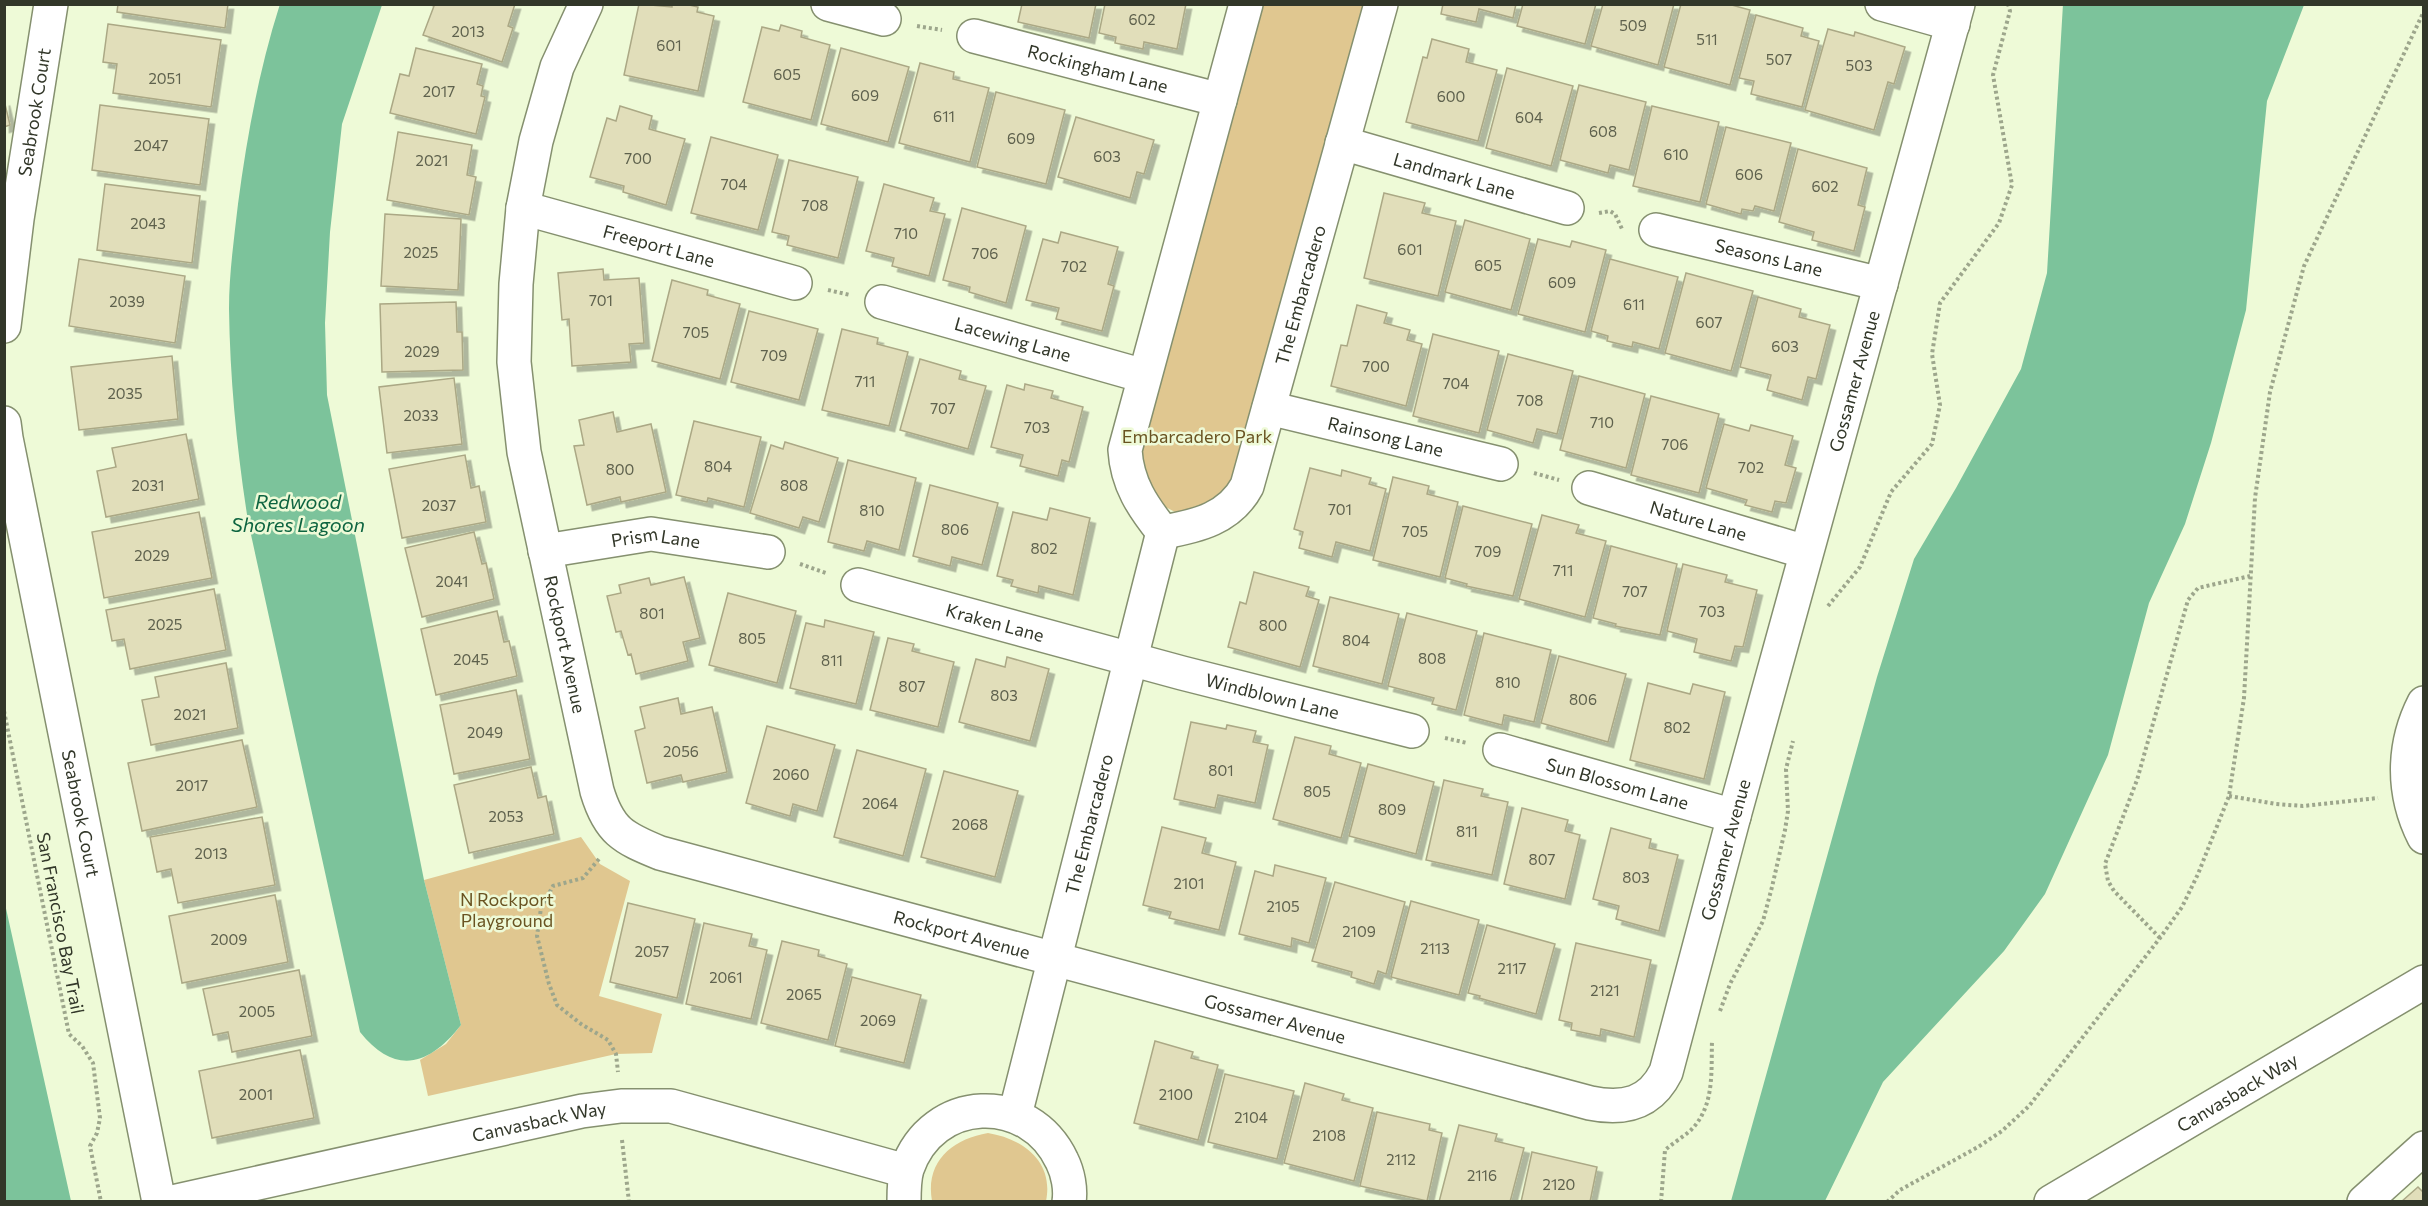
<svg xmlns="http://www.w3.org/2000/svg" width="2428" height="1206" font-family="Commissioner,sans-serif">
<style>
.green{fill:#e0c790}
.water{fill:#7cc39b}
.building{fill:#e1deba;stroke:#aba885;stroke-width:1.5;filter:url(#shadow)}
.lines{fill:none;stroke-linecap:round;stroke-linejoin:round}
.minor-casing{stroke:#85906f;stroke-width:36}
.tertiary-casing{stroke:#85906f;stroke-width:36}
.path{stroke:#9da68c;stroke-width:4;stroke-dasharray:3 3;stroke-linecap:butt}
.minor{stroke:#fff;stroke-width:33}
.tertiary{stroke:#fff;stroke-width:33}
.labels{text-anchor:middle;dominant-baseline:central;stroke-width:5;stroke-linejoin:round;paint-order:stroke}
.number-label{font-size:15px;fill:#5e614d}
.street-label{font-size:18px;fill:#323729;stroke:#eefad7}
.park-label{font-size:18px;fill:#695321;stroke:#eefad7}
.water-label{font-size:20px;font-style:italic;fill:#0d6440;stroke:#eefad7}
</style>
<defs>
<filter id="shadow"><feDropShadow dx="5.5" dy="5.5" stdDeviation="0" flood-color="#0004"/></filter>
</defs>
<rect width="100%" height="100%" fill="#eefad7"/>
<path class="green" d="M1260,5H1367L1243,469L1223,502L1177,513L1156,502L1138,460Z
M581,837L600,864L630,881L599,996L662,1014L652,1053L616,1054L428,1096L420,1060L446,1044L461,1025L424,880Z
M988,1133C1024,1139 1054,1162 1046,1201H932C925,1162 952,1139 988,1133Z"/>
<path class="water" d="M280,4L382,5L342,124L330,232L325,323L327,395L424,880L461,1025C429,1066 395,1076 360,1032L248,521C237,451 230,380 229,309C229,274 234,239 238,204C247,136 259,70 280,4Z
M2063,4L2304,5L2267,101L2246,310L2211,443L2185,524L2149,603L2108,755L2045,894L2004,951L1883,1082L1825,1201H1731L1877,677L1914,559L1956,488L2021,369L2047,273Z
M5,904L71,1201H5Z"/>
<path class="building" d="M118,4H228L225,28L117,12Z
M428,4H515L508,26L513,28L502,62L423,35L434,6Z
M639,4L672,7V4H685L698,7L697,12L714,16L698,91L624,75Z
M1022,4H1096L1089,38L1018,22Z
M1105,4H1186L1177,49L1144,42L1143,49L1115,43L1116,37L1099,33Z
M1443,4H1516L1513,18L1479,9L1476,22L1441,14Z
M1523,4H1596L1585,44L1517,26Z
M1603,4H1674L1658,65L1591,46Z
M1681,4H1728L1750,10L1730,85L1664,67Z
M1756,15L1803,28L1801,36L1819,41L1802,107L1751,94L1754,81L1739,78Z
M108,24L221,40L211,107L113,93L117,64L103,62Z
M781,25L802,31L801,37L830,45L811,120L743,102L762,27L779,31Z
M1828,29L1854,36L1855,32L1905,47L1894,84L1888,82L1874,130L1805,110Z
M1432,39L1469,49L1466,62L1497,70L1478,141L1406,122L1423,57L1427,58Z
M416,48L482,64L477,84L483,86L481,96L485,97L476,134L390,113L400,74L409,76Z
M841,48L909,67L888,142L821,124Z
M920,63L954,72L953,79L989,88L970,162L899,143Z
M1507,68L1573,86L1551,166L1486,148Z
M1579,85L1646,102L1629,170L1610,165L1608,173L1560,160Z
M996,92L1065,110L1046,184L977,167Z
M4,100L10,125L4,127Z
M100,105L209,119L200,185L92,170Z
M620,106L652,116L649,129L685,139L666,205L623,192L624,186L590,177L607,118L616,121Z
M1652,106L1719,122L1700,202L1633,186Z
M1076,117L1154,140L1144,174L1137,172L1130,198L1058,177Z
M1726,127L1791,143L1774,211L1755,206L1753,211L1742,209L1741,214L1706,204Z
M398,132L472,145L467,175L476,177L469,215L387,200Z
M711,137L778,155L758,230L691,213Z
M1798,149L1867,168L1858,205L1865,207L1854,251L1812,240L1814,232L1779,222Z
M789,160L858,177L838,258L787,245L789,236L772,232Z
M105,184L200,196L192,263L97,250Z
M884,184L934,198L930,211L945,214L929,276L892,266L894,258L866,251Z
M1384,193L1425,203L1422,213L1456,221L1438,296L1364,278Z
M962,208L1026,226L1006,303L969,292L970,287L943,280Z
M385,214L461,219L458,290L381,286Z
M1465,220L1530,239L1511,310L1445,292Z
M1061,232L1118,247L1108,284L1114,286L1102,331L1056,319L1059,308L1026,300L1043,239L1058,243Z
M1538,239L1570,247L1572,241L1606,250L1585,332L1518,314Z
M79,259L185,276L175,343L69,326Z
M1610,259L1678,277L1659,349L1633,342L1632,347L1607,341L1608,336L1591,331Z
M603,269L604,280L639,278L644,343L629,344L631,362L572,366L569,319L562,320L558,273Z
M1686,273L1753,291L1731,371L1665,353Z
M672,280L708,290L707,295L740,304L720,379L652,361Z
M1758,297L1801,309L1799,317L1830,325L1816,379L1808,377L1802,400L1767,390L1771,375L1740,367Z
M456,302L457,332H462L463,370L382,372L380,304Z
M1357,305L1387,313L1384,323L1410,330L1407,340L1422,344L1406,406L1331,386L1341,345L1347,346Z
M749,311L818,329L799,400L731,382Z
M842,329L878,338L877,344L908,352L889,426L822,410Z
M1433,334L1499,351L1479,433L1413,416Z
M1508,354L1573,371L1557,434L1537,429L1533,443L1487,430Z
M172,356L178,419L79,430L71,367Z
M920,359L961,371L959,379L986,386L968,449L900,430Z
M1579,376L1645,394L1626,468L1560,450Z
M454,378L462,444L387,453L379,387Z
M1025,384L1053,391L1051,398L1083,407L1069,462L1062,460L1058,476L1020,466L1023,455L991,447L1007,385L1024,390Z
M1651,396L1719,414L1699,493L1631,475Z
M613,412L617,432L651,424L666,492L621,502L620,497L587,505L574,446L584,445L579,420Z
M694,421L761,437L744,507L708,498L707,502L676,495Z
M1724,424L1749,431L1751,425L1793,436L1785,465L1796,468L1786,503L1775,501L1772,512L1745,505L1747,500L1706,488Z
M186,434L199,499L106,517L97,471L116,467L112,448Z
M785,442L838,458L819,522L803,517L799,528L750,513L771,445L783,449Z
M465,455L471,488L479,486L486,522L402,538L389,469Z
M848,460L916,478L899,550L867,541L864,551L828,542Z
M1310,468L1341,476L1342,470L1371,478L1369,484L1386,489L1370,551L1336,542L1332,557L1299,548L1303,532L1294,529Z
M1393,477L1429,486L1427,494L1458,502L1440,577L1373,560Z
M930,485L998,503L982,565L952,557L950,566L913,556Z
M1463,506L1532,524L1513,596L1466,586L1467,584L1445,578Z
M1050,508L1090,518L1073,595L1039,586L1038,593L1011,586L1013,580L997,576L1013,512L1047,520Z
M199,512L212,578L104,598L92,532Z
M1542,515L1579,525L1576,533L1606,541L1585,617L1519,599Z
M474,532L482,564L486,563L494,599L422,617L405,548Z
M1611,546L1677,564L1660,635L1615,626L1616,624L1593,618Z
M1683,564L1727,575L1725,582L1757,590L1743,647L1735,646L1731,661L1694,652L1697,639L1667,631Z
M1254,572L1309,587L1306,596L1319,600L1300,667L1228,647L1240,602L1246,604Z
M684,577L700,638L683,642L688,661L636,674L631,654L628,655L621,631L616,632L607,596L621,593L619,585L649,578L651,585Z
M214,589L226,650L130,669L124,639L112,641L106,610Z
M728,593L796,611L777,683L709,665Z
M1330,597L1399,614L1382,684L1313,666Z
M497,611L504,642L509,641L517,676L436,695L421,629Z
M1407,613L1477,631L1456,710L1432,704L1434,698L1388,686Z
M825,620L874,632L856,704L790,688L806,623L824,627Z
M1484,633L1551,650L1534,722L1504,715L1502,725L1464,715Z
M888,638L914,644L912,651L954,662L938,727L870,710Z
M1559,656L1626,674L1608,742L1541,723Z
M1007,657L1049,669L1030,741L959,722L976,659L1005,667Z
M226,663L238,728L151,745L142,700L159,697L155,677Z
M1648,683L1690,694L1693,684L1725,692L1704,779L1630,760Z
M516,690L530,759L454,774L440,705Z
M678,698L681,714L712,707L727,772L683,782L681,775L647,783L635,731L645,728L640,707Z
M1191,722L1226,729L1227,725L1256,731L1253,742L1268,745L1255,803L1218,795L1215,808L1174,799Z
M767,726L835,745L817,811L793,804L790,816L746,803Z
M1295,737L1331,746L1329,754L1361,763L1341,838L1273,819Z
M242,740L257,807L142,831L128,763Z
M857,750L926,769L903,856L834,837Z
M1368,764L1434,782L1416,854L1349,836Z
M531,767L538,798L546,796L554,834L469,853L454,785Z
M944,771L1018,791L995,877L921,857Z
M1444,780L1483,789L1481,796L1508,802L1492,875L1426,860Z
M1522,808L1568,820L1565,831L1580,835L1565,899L1504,884Z
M262,817L275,885L178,903L171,869L157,872L150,837Z
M1162,827L1206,838L1202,853L1236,862L1219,930L1169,918L1171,912L1143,905Z
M1611,828L1651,839L1649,848L1678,855L1659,931L1616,919L1619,906L1593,899Z
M1275,865L1326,878L1309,943L1292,938L1291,947L1239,934L1255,871L1273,876Z
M1335,882L1405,902L1386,974L1378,971L1374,984L1351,977L1352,972L1312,961Z
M275,895L288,962L182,983L169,916Z
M1411,901L1479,920L1459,995L1391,977Z
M628,903L695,919L677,998L610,982Z
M704,923L752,934L749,946L767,950L751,1019L686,1004Z
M1487,925L1555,944L1536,1014L1479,998L1480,996L1468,993Z
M782,941L819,950L818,956L847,964L828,1040L761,1023Z
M1576,943L1651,960L1634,1037L1601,1029L1600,1036L1571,1030L1572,1023L1559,1020Z
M299,970L312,1036L232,1052L228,1032L213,1035L203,989Z
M852,977L921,995L904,1063L835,1046Z
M1155,1041L1193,1052L1191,1058L1218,1065L1198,1140L1134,1123Z
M300,1050L314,1118L212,1138L199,1071Z
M1225,1074L1294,1091L1277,1159L1208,1142Z
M1305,1083L1344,1094L1342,1100L1373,1108L1354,1181L1284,1163Z
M1377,1112L1430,1124L1429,1130L1442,1133L1427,1201L1360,1186Z
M1459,1125L1497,1134L1495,1141L1524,1148L1510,1202H1439Z
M1532,1152L1597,1167L1590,1202H1521Z
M2418,1187L2424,1193V1202H2401Z"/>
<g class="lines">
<defs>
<g id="minor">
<path id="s1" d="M586,4L557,67L536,141L523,208L516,284L514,362L524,452L597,791C609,831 623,838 660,853L1590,1103C1624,1110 1650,1104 1666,1072L1734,816L1958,4"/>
<path d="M828,4L884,19"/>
<path d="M1882,4L1953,24"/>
<path id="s2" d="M974,36L1220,100"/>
<path id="s3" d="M1342,143L1567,208"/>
<path id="s4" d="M523,208L795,283"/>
<path id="s5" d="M1656,230L1881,284"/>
<path id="s6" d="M882,302L1144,376"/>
<path id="s7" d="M4,326L17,219L51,4"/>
<path id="s8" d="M1269,408L1501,464"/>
<path id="s9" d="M4,423L6,438L159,1202"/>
<path id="s10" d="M1589,488L1806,552"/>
<path id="s11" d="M545,551L651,534L768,552"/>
<path id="s12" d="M858,585L1182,673L1412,731"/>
<path d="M2424,703C2402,746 2402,794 2424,837"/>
<path id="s13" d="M1500,750L1734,816"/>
<path id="s14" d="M172,1202L582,1111L621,1106H671L906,1171"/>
<path d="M2364,1202L2424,1148"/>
</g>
<g id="tertiary">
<path id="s15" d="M1163,532C1198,526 1230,518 1247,486L1381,4"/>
<path d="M1163,532C1143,507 1127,484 1125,450L1246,4"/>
<path id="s16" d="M1015,1115L1163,532"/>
<path d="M904,1202C904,1192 904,1179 907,1169C932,1095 1029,1091 1062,1161C1068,1173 1071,1189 1069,1202"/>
<path id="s17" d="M2051,1202L2424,982"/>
</g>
</defs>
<use href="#minor" class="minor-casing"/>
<use href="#tertiary" class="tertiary-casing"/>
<path class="path" d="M917,26L942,30
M1599,213L1610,211L1615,214L1622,229
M828,290L850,295
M1534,473L1559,480
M800,564L826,573
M1828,606L1860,567L1891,492L1932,444L1940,405L1932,354L1940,303L1999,223L2012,185L1993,75L2010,11L2008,4
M4,711L69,1034L82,1046L93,1063L100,1118L97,1133L90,1146L101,1202
M1445,738L1467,743
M2229,796L2276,804L2303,806L2378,798
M599,859L583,878L553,886L541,908L537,936L549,984L557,1005L581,1024L608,1040L616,1054L618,1072
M2160,938L2114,891L2108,881L2105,864L2137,780L2188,600L2198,588L2250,576
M1720,1011L1730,984L1763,921L1772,887L1785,830L1788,811L1786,769L1793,741
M622,1140L629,1202
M1661,1202L1665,1150C1673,1143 1683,1137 1691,1130C1715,1106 1711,1071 1712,1041
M1887,1202L1900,1190L1978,1147L2002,1131L2029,1106L2160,938L2182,907L2198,874L2229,796L2244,698L2255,498L2270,392L2304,266L2424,11"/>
<use href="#minor" class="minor"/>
<use href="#tertiary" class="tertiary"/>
</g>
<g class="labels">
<g class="number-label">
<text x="1142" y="19">602</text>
<text x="1633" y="25">509</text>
<text x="468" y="31">2013</text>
<text x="1707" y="39">511</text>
<text x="669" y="45">601</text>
<text x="1779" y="59">507</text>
<text x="1859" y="65">503</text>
<text x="787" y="74">605</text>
<text x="165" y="78">2051</text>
<text x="439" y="91">2017</text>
<text x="865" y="95">609</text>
<text x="1451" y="96">600</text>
<text x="944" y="116">611</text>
<text x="1529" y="117">604</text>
<text x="1603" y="131">608</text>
<text x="1021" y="138">609</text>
<text x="151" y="145">2047</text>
<text x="1676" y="154">610</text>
<text x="1107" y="156">603</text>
<text x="638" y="158">700</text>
<text x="432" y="160">2021</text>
<text x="1749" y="174">606</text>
<text x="734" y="184">704</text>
<text x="1825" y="186">602</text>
<text x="815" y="205">708</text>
<text x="148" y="223">2043</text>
<text x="906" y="233">710</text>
<text x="1410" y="249">601</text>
<text x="421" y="252">2025</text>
<text x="985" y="253">706</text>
<text x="1488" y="265">605</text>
<text x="1074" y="266">702</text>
<text x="1562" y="282">609</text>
<text x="601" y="300">701</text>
<text x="127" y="301">2039</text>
<text x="1634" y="304">611</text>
<text x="1709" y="322">607</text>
<text x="696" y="332">705</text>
<text x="1785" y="346">603</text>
<text x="422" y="351">2029</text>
<text x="774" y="355">709</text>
<text x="1376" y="366">700</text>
<text x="865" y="381">711</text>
<text x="1456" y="383">704</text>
<text x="125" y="393">2035</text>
<text x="1530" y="400">708</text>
<text x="943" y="408">707</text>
<text x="421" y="415">2033</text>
<text x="1602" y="422">710</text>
<text x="1037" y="427">703</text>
<text x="1675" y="444">706</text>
<text x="718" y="466">804</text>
<text x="1751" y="467">702</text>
<text x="620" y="469">800</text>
<text x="148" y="485">2031</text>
<text x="794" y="485">808</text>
<text x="439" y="505">2037</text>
<text x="1340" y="509">701</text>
<text x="872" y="510">810</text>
<text x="955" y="529">806</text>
<text x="1415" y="531">705</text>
<text x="1044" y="548">802</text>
<text x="1488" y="551">709</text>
<text x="152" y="555">2029</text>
<text x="1563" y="570">711</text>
<text x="452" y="581">2041</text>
<text x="1635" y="591">707</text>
<text x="1712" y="611">703</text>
<text x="652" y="613">801</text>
<text x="165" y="624">2025</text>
<text x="1273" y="625">800</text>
<text x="752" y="638">805</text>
<text x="1356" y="640">804</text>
<text x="1432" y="658">808</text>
<text x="471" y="659">2045</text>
<text x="832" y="660">811</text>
<text x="1508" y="682">810</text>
<text x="912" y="686">807</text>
<text x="1004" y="695">803</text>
<text x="1583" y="699">806</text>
<text x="190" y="714">2021</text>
<text x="1677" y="727">802</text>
<text x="485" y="732">2049</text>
<text x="681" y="751">2056</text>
<text x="1221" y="770">801</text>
<text x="791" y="774">2060</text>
<text x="192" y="785">2017</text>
<text x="1317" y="791">805</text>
<text x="880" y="803">2064</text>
<text x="1392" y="809">809</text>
<text x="506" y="816">2053</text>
<text x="970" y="824">2068</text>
<text x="1467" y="831">811</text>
<text x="211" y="853">2013</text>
<text x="1542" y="859">807</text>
<text x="1636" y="877">803</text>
<text x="1189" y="883">2101</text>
<text x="1283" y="906">2105</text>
<text x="1359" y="931">2109</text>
<text x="229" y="939">2009</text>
<text x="1435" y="948">2113</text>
<text x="652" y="951">2057</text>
<text x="1512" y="968">2117</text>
<text x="726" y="977">2061</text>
<text x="1605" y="990">2121</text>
<text x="804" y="994">2065</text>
<text x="257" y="1011">2005</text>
<text x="878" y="1020">2069</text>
<text x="256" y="1094">2001</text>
<text x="1176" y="1094">2100</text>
<text x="1251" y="1117">2104</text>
<text x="1329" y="1135">2108</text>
<text x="1401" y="1159">2112</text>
<text x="1482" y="1175">2116</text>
<text x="1559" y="1184">2120</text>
</g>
<g class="street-label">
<text stroke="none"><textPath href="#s2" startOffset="128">Rockingham Lane</textPath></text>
<text stroke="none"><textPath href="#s7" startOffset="216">Seabrook Court</textPath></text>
<text stroke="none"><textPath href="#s3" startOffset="117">Landmark Lane</textPath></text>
<text stroke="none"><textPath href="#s4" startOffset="141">Freeport Lane</textPath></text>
<text stroke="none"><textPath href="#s5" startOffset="116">Seasons Lane</textPath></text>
<text stroke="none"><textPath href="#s15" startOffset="298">The Embarcadero</textPath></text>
<text stroke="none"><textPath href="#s6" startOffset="136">Lacewing Lane</textPath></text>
<text stroke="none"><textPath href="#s1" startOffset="2668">Gossamer Avenue</textPath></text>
<text stroke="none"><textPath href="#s8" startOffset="120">Rainsong Lane</textPath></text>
<text stroke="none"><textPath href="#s10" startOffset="114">Nature Lane</textPath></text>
<text stroke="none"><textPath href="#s11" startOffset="112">Prism Lane</textPath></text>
<text stroke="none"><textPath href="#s12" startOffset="142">Kraken Lane</textPath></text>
<text stroke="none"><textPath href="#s1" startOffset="656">Rockport Avenue</textPath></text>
<text stroke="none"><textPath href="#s12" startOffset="429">Windblown Lane</textPath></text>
<text stroke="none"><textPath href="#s13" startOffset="122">Sun Blossom Lane</textPath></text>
<text stroke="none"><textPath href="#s9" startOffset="398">Seabrook Court</textPath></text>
<text stroke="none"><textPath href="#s16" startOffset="300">The Embarcadero</textPath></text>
<text stroke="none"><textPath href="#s1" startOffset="2182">Gossamer Avenue</textPath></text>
<text transform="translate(61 923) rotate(79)">San Francisco Bay Trail</text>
<text stroke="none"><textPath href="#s1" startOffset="1212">Rockport Avenue</textPath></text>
<text stroke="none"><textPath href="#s1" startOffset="1536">Gossamer Avenue</textPath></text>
<text stroke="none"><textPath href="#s17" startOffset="216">Canvasback Way</textPath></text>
<text stroke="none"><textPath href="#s14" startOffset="376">Canvasback Way</textPath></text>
</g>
<g class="park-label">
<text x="1197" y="436">Embarcadero Park</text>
<text x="507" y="899">N Rockport<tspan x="507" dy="21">Playground</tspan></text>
</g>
<g class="water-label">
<text x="298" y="501">Redwood<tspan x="298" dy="23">Shores Lagoon</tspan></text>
</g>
</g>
<rect width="2428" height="1206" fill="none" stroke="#323729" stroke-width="12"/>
</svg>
